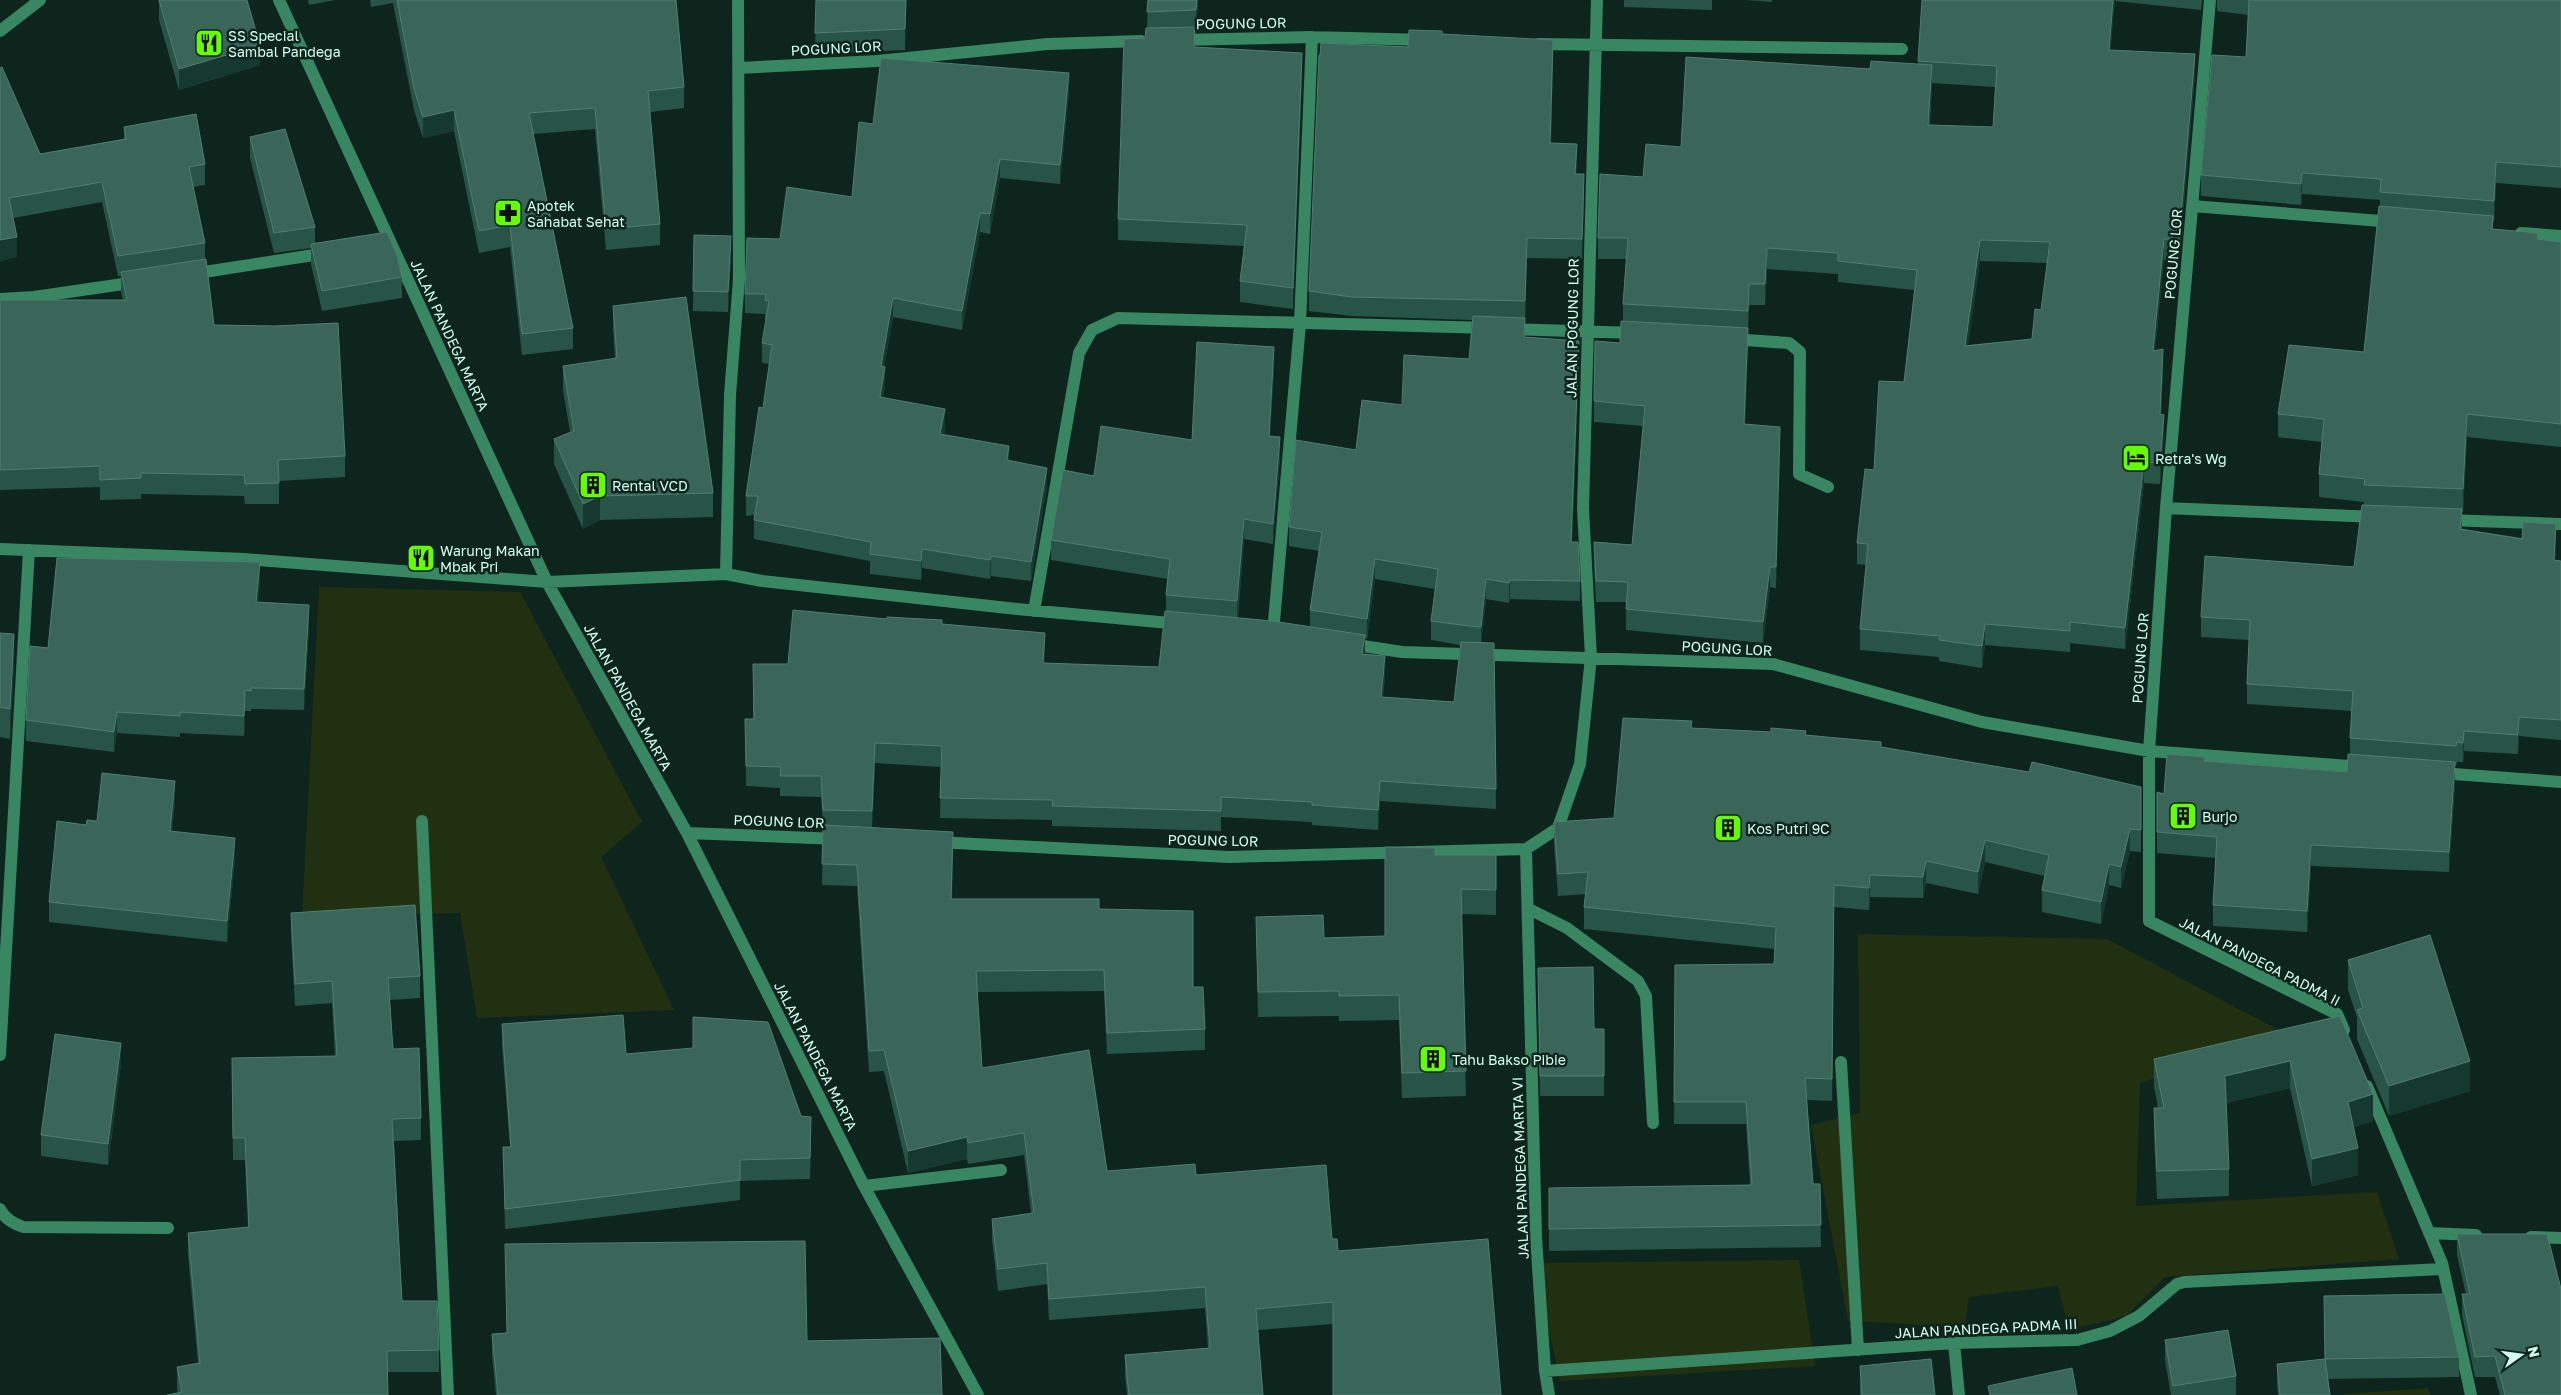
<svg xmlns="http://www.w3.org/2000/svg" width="2561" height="1395" font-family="'Golos Text',sans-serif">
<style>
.green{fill:#213011}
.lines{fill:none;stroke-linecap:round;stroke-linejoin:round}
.minor{stroke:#388662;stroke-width:12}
.wall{fill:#275447;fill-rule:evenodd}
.shaded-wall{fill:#15392f}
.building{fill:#396659;stroke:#517e70;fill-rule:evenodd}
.labels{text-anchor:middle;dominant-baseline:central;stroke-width:5;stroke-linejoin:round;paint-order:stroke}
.street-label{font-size:14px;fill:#d2ffee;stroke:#0e251e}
.poi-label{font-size:14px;fill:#d2ffee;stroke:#0e251e;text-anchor:start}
</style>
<rect width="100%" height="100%" fill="#0e251e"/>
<path class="green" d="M319,587L520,592L642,822L601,857L674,1010L477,1018L460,913L302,917Z
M1858,934L2107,939L2288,1035L2140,1083L2136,1206L2377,1192L2399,1259L2165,1277L2126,1316L2069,1330L2058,1286L1969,1297L1965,1327L1848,1321L1811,1125L1860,1113Z
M1799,1260L1815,1366L1560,1381L1535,1263Z
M2428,1388L2430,1395H2344V1394Z"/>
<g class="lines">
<path class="minor" d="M279,0L547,582L687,833L864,1186L978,1395
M2210,0L2166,508L2149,751V921L2337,1014L2344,1030
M0,31L40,0
M1178,40L1312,37L1426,40
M1538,44L1902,49
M739,68L877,61L1048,44L1141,41
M2192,206L2394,222
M2521,233L2561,236
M191,274L327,253
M0,299L34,297L137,282
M1509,329L1636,333
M1731,339L1789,343L1800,352L1799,474L1828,487
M2166,508L2376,517
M2446,520L2561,524
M0,549L244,559L547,582L726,574L762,581L1017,609L1181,624
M726,574L730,395L739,279L738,0
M1034,611L1079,353L1092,330L1118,318L1489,328
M1273,633L1300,324L1312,37
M1350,644L1402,652L1773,664L1982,722L2149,751L2363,767
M2440,773L2561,782
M422,821L448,1395
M687,833L839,839
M936,842L1229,857L1526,849L1558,828L1580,764L1591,657L1583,509L1597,0
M1526,849L1536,1237L1545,1371L1549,1395
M1529,909L1567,928L1638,981L1646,996L1653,1123
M0,1055L29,550
M1841,1062L1858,1350
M2367,1086L2442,1263L2471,1395
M864,1186L1001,1170
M0,1209C5,1219 13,1223 23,1227L168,1228
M2429,1233L2476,1235
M2531,1237L2561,1238
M1954,1343L1959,1395
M1545,1371L1954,1343L2077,1340L2110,1331L2139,1316L2177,1284L2184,1282L2442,1269"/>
</g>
<path class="wall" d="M159,0L260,65L179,90L159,20Z
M308,0H335L309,5Z
M370,0H676L684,87V108L650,112L660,224V245L606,250L595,129L533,134L573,328V349L522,355L510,247L479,253L454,131L423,138L414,110L393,3L371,7Z
M816,0H906L905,50L815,54Z
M1148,0H1198L1196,31H1195V48L1302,74L1293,309L1240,302V281L1244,246L1118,240V219L1147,28Z
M1624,0H1712V10L1624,7Z
M1745,0H1772V2Z
M1922,0H2202L2201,10L2115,1L2110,50L2195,75L2179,261L2164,260L2155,351L2163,370L2161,414L2164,436L2160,484L2144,483L2125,649L2070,643V652L1985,645L1982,668L1939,661V657L1860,650V629L1866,565L1857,564V543L1874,470L1904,382L1914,290L1838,282V274L1767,269L1765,305H1749L1748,332L1745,424L1780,448L1776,588L1770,587L1763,643L1626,630V602H1596L1594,563V542L1632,545L1643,426L1594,422V401L1620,343L1623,321V304L1626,259H1598V238L1643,177L1681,147L1870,69L1918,64ZM1932,83L1995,87L1993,127L1930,125ZM1980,261L2047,263L2041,310L2032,339L1968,345Z
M2217,0H2561V188L2496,183L2494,222H2493V229L2538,239L2561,242V447L2467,437L2463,512H2462V529L2556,543L2555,560L2561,561V740L2519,736L2518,754L2464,751L2463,762H2457L2456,766H2455V782L2449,872L2311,866L2307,932L2213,926V905L2216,858L2157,853V792L2164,794L2205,761L2347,772L2350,754V738L2352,711L2247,704V684L2249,640L2201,637V617L2354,567L2364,502L2319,497V474L2322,442L2278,437V414L2364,352L2380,206V200L2302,194L2301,205L2201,196V175L2246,57L2248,15L2217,11Z
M1442,34L1553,60L1551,143L1577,164L1576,174L1584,194L1582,259L1527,258L1525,321V338L1579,361L1572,542L1580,581V601L1510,599L1509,603L1486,599L1481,643H1494L1496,809L1380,801L1378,830L1312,825V822L1221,817V831L1052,826V820L940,818L941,767L875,763L872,827L953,853L952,899L1099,909L1193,987L1205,1029V1050L1107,1054L1104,991L977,992L982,1068L1107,1171L1196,1175L1332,1239L1333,1324L1258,1330L1263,1395H1127L1125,1377V1355L1208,1348L1205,1308L1049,1320L1047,1284L998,1291L992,1240V1219L1031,1213L1024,1155L968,1164L967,1159L908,1173L884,1071L869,1072L857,886L822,885L823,827L821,797L780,796V788L746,786L745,719H753V664H788L887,619L942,624L1045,653L1044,663L1159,667L1166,611V595L1168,579L1051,560V540L1094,476L1192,440L1274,367L1270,436L1280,457L1273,544L1244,539L1238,618L1310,627V610L1319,551L1289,546V527L1356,450L1402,405L1469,359L1472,320L1352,316L1309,311V291L1408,47ZM1375,579L1435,589L1431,621V640L1460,645L1454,702L1383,697L1385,676L1365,654V638L1367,639Z
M0,68L40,154L124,139V127L205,164V185L193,187L205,243V259L214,325L345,456V477L279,481V504H245L244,496L141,494V499L100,500V487L0,490V300H123L121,292V276H118L102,202L13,218L17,257L0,261Z
M1069,93L1060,184L1000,178L990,234L980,232L962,330L893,317L884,367L885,386L883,397L945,428L944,435L1009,460L1047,487L1031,581L991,576L990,579L922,568L921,580L870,574V561L754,539V515L746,516V496L763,408L770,364L762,363V343L766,320L765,319V314L745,313V294L780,239L852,197L873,124Z
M250,137L315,227V243L402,277V298L322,311L311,264V248L274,253L250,158Z
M694,235L731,257L728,312L693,311Z
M613,306L713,493V517L600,520L583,529L554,464V439L570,432L563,390V366L615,359L613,330Z
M260,582L258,602L309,626L304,710L251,709V711H245L244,736L180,733V737L117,733L114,752L26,741V720L48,648Z
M0,633L14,664L10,739L0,737Z
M1692,728L1806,735L1881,747L2029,772L2141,787V852L2130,851L2121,888L2109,885L2101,924L2042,912V890L2045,876L1985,862L1978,894L1926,883L1923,898L1870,897L1869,910L1834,907L1832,1101L1807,1100L1813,1184H1820L1821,1247L1549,1251V1188L1750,1185L1746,1124H1674L1675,965L1774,964L1775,949L1584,929V907L1586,894L1558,896L1554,844V822L1614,818Z
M175,802L172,831L235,859L227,942L49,922V902L86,825L97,821Z
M1435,855H1496V915L1461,914L1466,1096L1402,1098L1399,1020L1339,1021V1016L1258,1017L1256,917L1324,938L1385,936Z
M291,913L420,976V998L390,1000L393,1049L421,1118V1140L394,1141L402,1301L439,1350V1372H388L178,1393L177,1389V1367L198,1363L188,1255V1233L248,1228L245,1160H233L232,1058L335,1056L332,1003L295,1006L291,935Z
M2348,960L2470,1091L2389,1116L2357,1039V1017L2348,990Z
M1538,968L1594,1029H1604V1096H1540Z
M2340,1016L2373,1121L2354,1127L2358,1175L2312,1186L2290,1088L2226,1103L2229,1169V1196L2157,1199L2154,1136V1108H2158L2154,1086V1059Z
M502,1024L801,1116L811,1137L810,1179L740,1181V1200L505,1229L503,1147H510L502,1045Z
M121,1064L108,1165L41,1156V1135Z
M2457,1234L2561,1395H2500L2495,1377H2475L2462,1315V1294H2466L2457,1255Z
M492,1334L807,1341L942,1395H496L492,1355Z
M2165,1340L2236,1376V1395H2171L2165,1360Z
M2459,1357V1377L2328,1379L2330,1395H2278L2277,1384V1364L2325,1359Z
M1860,1366L1935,1395H1860Z"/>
<path class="shaded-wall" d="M1197,0H1198L1196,31V10Z
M2113,0H2115L2109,71V50Z
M1553,40V60L1550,163V143Z
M260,45V65L179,90V69Z
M1302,53V74L1293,309V288Z
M2195,54V75L2179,261V240Z
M1932,65V86L1928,146V125Z
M1069,73V93L1060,184V165Z
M454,110V131L423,138V117Z
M1577,144V164L1575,194V174Z
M1000,159V178L990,234V214Z
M2496,162V183L2494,222V201Z
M2302,173V194L2301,205V184Z
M1584,174V194L1582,259V239Z
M980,213V232L962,330V311Z
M731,236V257L728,312V292Z
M17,237V257L0,261V240Z
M1527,238V258L1525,321V301Z
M2164,239V260L2153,372V351Z
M1980,240V261L1965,367V346Z
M1767,248V269L1765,305V284Z
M1749,284V305L1748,332V311Z
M893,298V317L881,386V366Z
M1748,328V349L1744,445V424Z
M1579,341V361L1571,561V542Z
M1274,347V367L1269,456V436Z
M2163,349V370L2160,435V414Z
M885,367V386L880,416V397Z
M945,409V428L940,454V434Z
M2467,414V437L2463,512V489Z
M2164,415V436L2160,484V463Z
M1780,427V448L1776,588V567Z
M1280,437V457L1273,544V524Z
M1009,446V465L1007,460Z
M2144,462V483L2125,649V628Z
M1047,468V487L1031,581V562Z
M600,496V520L583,529V504Z
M1244,519V539L1237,622V601Z
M2556,524V543L2554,580V560Z
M922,549V568L921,580V561Z
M991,556V576L990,579V560Z
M1375,559V579L1367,639V619Z
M260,562V582L256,622V602Z
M1770,567V587L1763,643V622Z
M1486,579V599L1481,646V627Z
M1510,580V599L1509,603V583Z
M309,605V626L304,710V689Z
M1985,624V645L1982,668V646Z
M1045,633V653L1043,683V663Z
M14,634V664L10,739V709Z
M1365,635V655L1362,654Z
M1385,656V676L1381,717V697Z
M245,690V711L244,736V716Z
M117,712V733L114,752V732Z
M2519,717V736L2518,754V735Z
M2464,731V751L2463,762V743Z
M875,743V763L872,831V811Z
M2455,762V782L2449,872V852Z
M175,781V802L170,852V831Z
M1380,781V801L1378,830V810Z
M2130,829V851L2121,888V867Z
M953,832V853L951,920V899Z
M235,838V859L227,942V921Z
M1985,840V862L1978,894V872Z
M2311,845V866L2307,932V911Z
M1926,861V883L1923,898V877Z
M2109,864V885L2101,924V902Z
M1870,875V897L1869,910V888Z
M121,1043V1064L108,1165V1144Z
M2290,1061V1088L2225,1103V1076Z
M2470,1061V1091L2389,1116V1086Z
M2373,1094V1121L2348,1129V1102Z
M967,1137V1159L908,1173V1151Z
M2358,1148V1175L2312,1186V1159Z"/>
<path class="building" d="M159,0H247L260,45L179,69Z
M397,0H676L684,87L648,91L660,224L606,229L595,108L529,113L573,328L522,334L510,225L479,231L454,110L423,117L414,89Z
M816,0H906L905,29L815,33Z
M1148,0H1197L1196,10L1147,12Z
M1922,0H2113L2109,50L2195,54L2179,240L2164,239L2153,351L2163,349L2160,414L2164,415L2160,463L2144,462L2125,628L2070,622V631L1985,624L1982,646L1939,640L1940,636L1860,629L1868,544L1857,543L1865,469L1874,470L1879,381L1904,382L1917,270L1838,261V253L1767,248L1765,284H1749L1748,311L1623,304L1628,238H1598L1600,174L1643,177L1646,144L1681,147L1686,57L1870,69L1871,61L1932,65L1928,125L1993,127L1997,66L1918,61ZM1980,240L2050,242L2041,310L2035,309L2032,339L1965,346Z
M2249,0H2561V167L2496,162L2494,201L2380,192L2381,179L2302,173L2301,184L2201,175L2212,55L2246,57Z
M1195,27L1194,47L1302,53L1293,288L1240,281L1247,225L1118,219L1124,39L1145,38L1146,28Z
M1409,30L1442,31V34L1553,40L1550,143L1577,144L1575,174H1584L1582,239L1527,238L1525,301L1352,297L1309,291L1319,55H1320L1321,43L1408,47Z
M881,58L1069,73L1060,165L1000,159L990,214L980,213L962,311L893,298L881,366L885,367L880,397L945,409L940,434L1009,446L1007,460L1047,468L1031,562L991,556L990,560L922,549L921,561L870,554L871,542L754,520L758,496H746L759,407L763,408L772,345L762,343L769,301L765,300L766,294H745L747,238L780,239L787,187L852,197L859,122L873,124Z
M2,67L40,154L126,139L124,127L196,114L205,164L189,167L205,243L118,256L102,182L9,198L17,237L0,240V68Z
M285,129L315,227L274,233L250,137Z
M2379,206L2493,216L2492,229L2538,233L2537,239L2561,242V424L2467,414L2463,489L2364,485L2365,479L2319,474L2324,419L2278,414L2289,345L2364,352Z
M387,232L397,255L402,277L322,291L311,244Z
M694,235L731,236L728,292L693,291Z
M206,259L214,325L275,326L338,323L345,456L278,460L279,483L245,484L244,475L141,473V478L100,480V466L0,470V300H127L121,272Z
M686,297L713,493L600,496L583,504L554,439L574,431L563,366L617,358L613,306Z
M1473,316L1525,318L1524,337L1579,341L1571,542H1578L1580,581L1510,580L1509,583L1486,579L1481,627L1469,626L1431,621L1438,569L1375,559L1367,619L1310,610L1322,532L1289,527L1296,440L1356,450L1362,400L1402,405L1404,355L1469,359Z
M1621,321L1748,328L1744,424L1780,427L1776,567H1770L1763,622L1626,609L1628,582L1596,581L1594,542L1632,545L1645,406L1594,401L1595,341L1620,343Z
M1197,342L1274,347L1269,436L1280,437L1273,524L1244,519L1237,601L1166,595L1170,559L1051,540L1063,470L1094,476L1101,426L1192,440Z
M2362,505L2462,509L2460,529L2522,539L2523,522L2556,524L2554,560L2561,561V720L2519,717L2518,735L2464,731L2463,743L2457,742L2456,746L2350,738L2353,691L2247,684L2250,620L2201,617L2205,556L2354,567Z
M57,558L260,562L256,602L309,605L304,689L251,688V691L245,690L244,716L180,712V716L117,712L114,732L26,720L30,646L48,648Z
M793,610L887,619V617L942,620V624L1045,633L1043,663L1159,667L1165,611L1272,621L1365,635L1362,654L1385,656L1381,697L1454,702L1461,642L1494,643L1496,789L1380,781L1378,810L1312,805V802L1221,797V811L1052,806L1053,800L940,798L942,746L875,743L872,811L823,810L821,776H780L781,767L746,766L745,719H754L753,664H788Z
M0,633L14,634L10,709L0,707Z
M1623,718L1692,721L1691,728L1771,732V728L1806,731L1805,735L1881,742V747L2029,772L2032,762L2141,787V830L2130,829L2121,867L2109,864L2101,902L2042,890L2049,855L1985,840L1978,872L1926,861L1923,877L1870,875L1869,888L1834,885L1832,1079L1805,1078L1813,1184H1820L1821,1225L1549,1229V1188L1752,1185L1746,1102H1674L1675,965L1774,964L1776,927L1584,907L1588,872L1558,874L1554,822L1614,818Z
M2167,754L2205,757L2204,761L2347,772L2348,754L2455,762L2449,852L2311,845L2307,911L2213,905L2217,837L2157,832V792L2164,794Z
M102,773L175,781L170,831L235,838L227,921L49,902L57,821L86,825L87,820L97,821Z
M823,825L953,832L951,899H1099V909L1193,911V987H1203L1205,1029L1107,1033L1104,970L976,971L982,1068L1089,1050L1107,1171L1195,1164L1196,1175L1326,1165L1332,1239H1337L1338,1251L1488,1239L1501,1395H1333V1302L1256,1309L1263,1395H1129L1125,1355L1210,1348L1205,1287L1049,1299L1047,1263L998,1269L992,1219L1034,1213L1024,1133L968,1143L967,1137L908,1151L884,1050L869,1051L857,865L822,864Z
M1385,847L1435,848V855H1496V890L1461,889L1466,1071L1402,1073L1399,995L1339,996V991L1258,992L1256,917L1323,915L1324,938L1385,936Z
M415,905L420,976L388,978L393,1049L419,1048L421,1118L392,1119L402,1301H437L439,1350L387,1351L388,1395H167L182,1392L177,1367L200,1363L188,1233L249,1227L245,1138H233L232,1058L337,1056L332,981L295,984L291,913Z
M2430,935L2470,1061L2389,1086L2357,1010L2363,1008L2348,960Z
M1593,967L1594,1029H1604V1076H1540L1538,968Z
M623,1015L626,1054L693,1048V1017L768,1022L801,1116L811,1117L810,1158L740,1160V1180L505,1209L503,1147H511L502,1024Z
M2340,1016L2373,1094L2348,1102L2358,1148L2312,1159L2290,1061L2225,1076L2229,1169L2157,1171L2154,1108H2164L2154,1059Z
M55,1034L121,1043L108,1144L41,1135Z
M2457,1234H2547L2561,1289V1395H2505L2495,1356L2475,1357L2462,1294H2470Z
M805,1241L807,1341L940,1338L942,1395H498L492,1334L507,1333L505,1244Z
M2445,1294L2459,1357L2325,1359L2324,1296Z
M2228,1330L2236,1376L2173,1386L2165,1340Z
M1931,1359L1935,1395H1862L1860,1366Z
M2325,1359L2330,1395H2280L2277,1364Z
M2072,1368L2077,1395H1990L1988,1386Z"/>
<defs>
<symbol id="restaurant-square" viewBox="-11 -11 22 22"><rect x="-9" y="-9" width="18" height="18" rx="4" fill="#65fd00" stroke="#0e251e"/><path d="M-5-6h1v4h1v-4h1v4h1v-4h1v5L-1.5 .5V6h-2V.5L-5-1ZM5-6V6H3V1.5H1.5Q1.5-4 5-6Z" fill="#111"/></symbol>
<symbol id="pharmacy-square" viewBox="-11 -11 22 22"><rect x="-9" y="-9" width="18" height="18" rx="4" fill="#65fd00" stroke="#0e251e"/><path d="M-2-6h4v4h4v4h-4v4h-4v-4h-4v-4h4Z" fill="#111"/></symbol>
<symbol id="hotel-square" viewBox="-11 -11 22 22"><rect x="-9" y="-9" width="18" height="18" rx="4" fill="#65fd00" stroke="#0e251e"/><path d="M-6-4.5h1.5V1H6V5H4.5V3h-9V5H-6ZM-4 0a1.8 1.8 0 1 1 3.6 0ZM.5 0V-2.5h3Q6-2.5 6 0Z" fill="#111"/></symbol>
<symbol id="building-square" viewBox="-11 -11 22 22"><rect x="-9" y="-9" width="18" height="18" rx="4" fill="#65fd00" stroke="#0e251e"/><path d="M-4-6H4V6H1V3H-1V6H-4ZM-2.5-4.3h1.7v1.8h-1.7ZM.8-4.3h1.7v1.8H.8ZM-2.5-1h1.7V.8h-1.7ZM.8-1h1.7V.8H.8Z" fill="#111"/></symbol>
</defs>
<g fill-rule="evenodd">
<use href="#restaurant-square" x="193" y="27" width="32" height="32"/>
<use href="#pharmacy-square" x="492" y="197" width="32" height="32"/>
<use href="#hotel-square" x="2120" y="442" width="32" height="32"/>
<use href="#building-square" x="577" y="469" width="32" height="32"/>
<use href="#restaurant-square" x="405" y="542" width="32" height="32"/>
<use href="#building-square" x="2167" y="800" width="32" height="32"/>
<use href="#building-square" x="1712" y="812" width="32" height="32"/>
<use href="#building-square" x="1417" y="1043" width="32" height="32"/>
</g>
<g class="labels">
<g class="street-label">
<text transform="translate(1241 23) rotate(-1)">POGUNG LOR</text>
<text transform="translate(836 48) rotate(-3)">POGUNG LOR</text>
<text transform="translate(2173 254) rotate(-85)">POGUNG LOR</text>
<text transform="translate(1572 328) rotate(-89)">JALAN POGUNG LOR</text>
<text transform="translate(450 335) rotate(65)">JALAN PANDEGA MARTA</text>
<text transform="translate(1727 648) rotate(3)">POGUNG LOR</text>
<text transform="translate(2140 658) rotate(-86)">POGUNG LOR</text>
<text transform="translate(628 697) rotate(61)">JALAN PANDEGA MARTA</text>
<text transform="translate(779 821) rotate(2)">POGUNG LOR</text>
<text transform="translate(1213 840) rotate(1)">POGUNG LOR</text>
<text transform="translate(2260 961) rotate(27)">JALAN PANDEGA PADMA II</text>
<text transform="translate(816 1056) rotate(63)">JALAN PANDEGA MARTA</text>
<text transform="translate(1520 1168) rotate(-92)">JALAN PANDEGA MARTA VI</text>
<text transform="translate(1986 1328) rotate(-3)">JALAN PANDEGA PADMA III</text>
</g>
<g class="poi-label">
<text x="228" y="35">SS Special<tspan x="228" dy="16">Sambal Pandega</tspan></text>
<text x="527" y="205">Apotek<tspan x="527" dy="16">Sahabat Sehat</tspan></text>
<text x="2155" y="458">Retra's Wg</text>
<text x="612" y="485">Rental VCD</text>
<text x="440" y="550">Warung Makan<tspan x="440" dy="16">Mbak Pri</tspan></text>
<text x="2202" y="816">Burjo</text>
<text x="1747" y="828">Kos Putri 9C</text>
<text x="1452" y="1059">Tahu Bakso Pibie</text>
</g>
</g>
<g transform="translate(2521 1355) rotate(76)" stroke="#0e251e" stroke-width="4" paint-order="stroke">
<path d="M0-4L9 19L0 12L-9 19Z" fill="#d2ffee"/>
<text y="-8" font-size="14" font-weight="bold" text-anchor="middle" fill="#d2ffee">N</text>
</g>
</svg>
